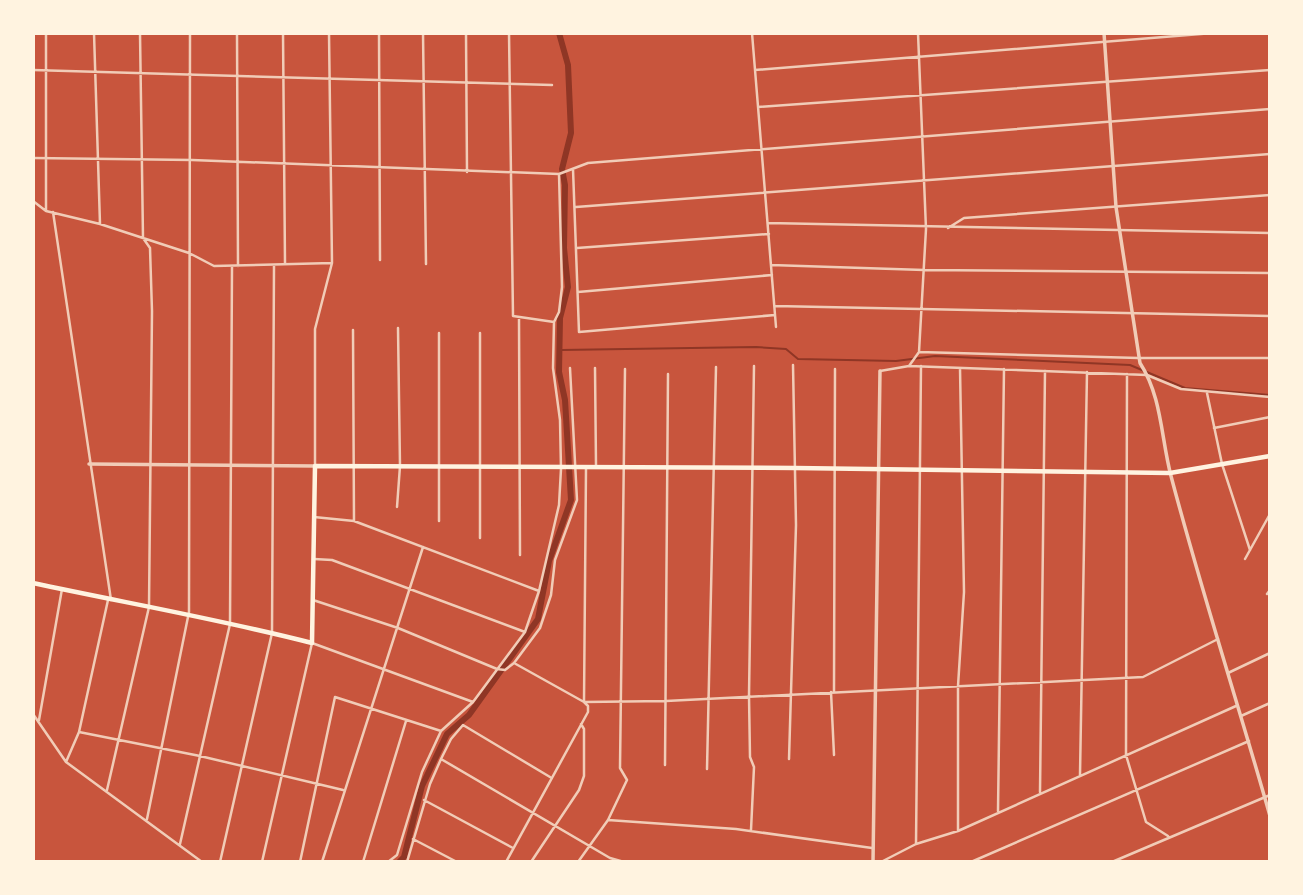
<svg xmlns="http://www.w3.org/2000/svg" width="1303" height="895" font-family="'Fira Sans Condensed',sans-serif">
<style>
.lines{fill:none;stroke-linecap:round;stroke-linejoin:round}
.stream{stroke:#8f3625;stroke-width:2}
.canal{stroke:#8f3625;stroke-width:6}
.minor{stroke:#f1ccb7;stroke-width:2.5}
.tertiary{stroke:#f1ccb7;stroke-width:3.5}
.secondary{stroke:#fff3e0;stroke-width:4.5}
</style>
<rect width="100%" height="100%" fill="#c8553d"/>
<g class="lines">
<path class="stream" d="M561,350L756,347L786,349L798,359L896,361L935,356L1130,365L1185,388L1270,395"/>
<path class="canal" d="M399,862L404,857L422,786L447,734L469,715L538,619L549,561L571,500L565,400L559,372L560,318L568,287L564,248L565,185L562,169L571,133L568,65L559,33"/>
<path class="minor" d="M94,33L100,224
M237,33L238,266
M283,33L285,263
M379,33L380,260
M423,33L426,264
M466,33L467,172
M509,33L513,316L554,322
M752,33L776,327
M33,70L552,85
M755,70L1213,33
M758,107L1270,70
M33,158L192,160L559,174L588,163L1270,109
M573,169L579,332L775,315
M33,201L46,211L100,224L189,253L214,266L332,263
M576,207L1270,154
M46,211V33
M53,212L111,600
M768,223L1270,233
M948,228L964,218L1270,195
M577,248L769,234
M771,265L924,270L1270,273
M578,292L772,275
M775,306L1270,316
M519,319L520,555
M353,330L354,521
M439,333V521
M480,333V538
M919,352L1139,358H1270
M909,366L919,352L926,229L918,33
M595,368L596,466
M880,371L909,366L1147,375L1181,389L1270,397
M1127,374L1126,755L1146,822L1168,836
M1207,393L1222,464L1250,550
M1214,428L1270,417
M315,466V329L332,263L329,33
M397,507L400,466L398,328
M314,517L354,521L539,591
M314,559L332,560L525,632
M1245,559L1270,514
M1267,594L1270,590
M313,600L398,628L497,669L505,670L514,663L540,628L551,595L555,560L577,500L570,368
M514,663L584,702L666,701L1143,677L1218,639
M1228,673L1270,653
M834,691L835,369
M831,692L834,755
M33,714L66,762L202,862
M1241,716L1270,703
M39,720L62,589
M79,732L200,756L343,790
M441,759L451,739L463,725L550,777
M789,759L796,525L793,365
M66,762L79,732L108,600
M665,765L668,374
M707,769L716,367
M1080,775L1087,372
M107,790L149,607L152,311L150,248L143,238L140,33
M1040,792L1045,371
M424,800L513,848
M998,811L1004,369
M147,819L189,612L190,33
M608,820L736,829L872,848
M751,830L754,767L750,757L749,696L754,366
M958,831V686L964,592L960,368
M413,839L457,862
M180,844L230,624L232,267
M916,844L921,366
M220,862L272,633L274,266
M262,862L312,643L473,702
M300,862L335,697L441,731
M322,862L423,547
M363,862L406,721
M388,862L397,855L422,772L441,731L473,702L525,632L539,591L559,505L561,469L560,420L553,368L554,322L559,312L562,287L559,174
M407,862L430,784L441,759L610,858L624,862
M506,862L588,712V706L584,702L586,468
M531,862L579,790L584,776V729L581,724
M578,862L608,820L627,780L620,768L625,369
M881,862L916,844L958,831L1236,706
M971,862L1249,741
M1112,862L1270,795"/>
<path class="tertiary" d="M1104,33L1116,207L1140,363C1162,397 1161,438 1171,476C1201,590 1238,703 1270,816
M89,464L315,466
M873,862L880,371"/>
<path class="secondary" d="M33,583C126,603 219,619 312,643L315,466L795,468L1170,473L1270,456"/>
</g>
<rect width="1303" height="895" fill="none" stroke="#fff3e0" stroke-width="70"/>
</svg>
